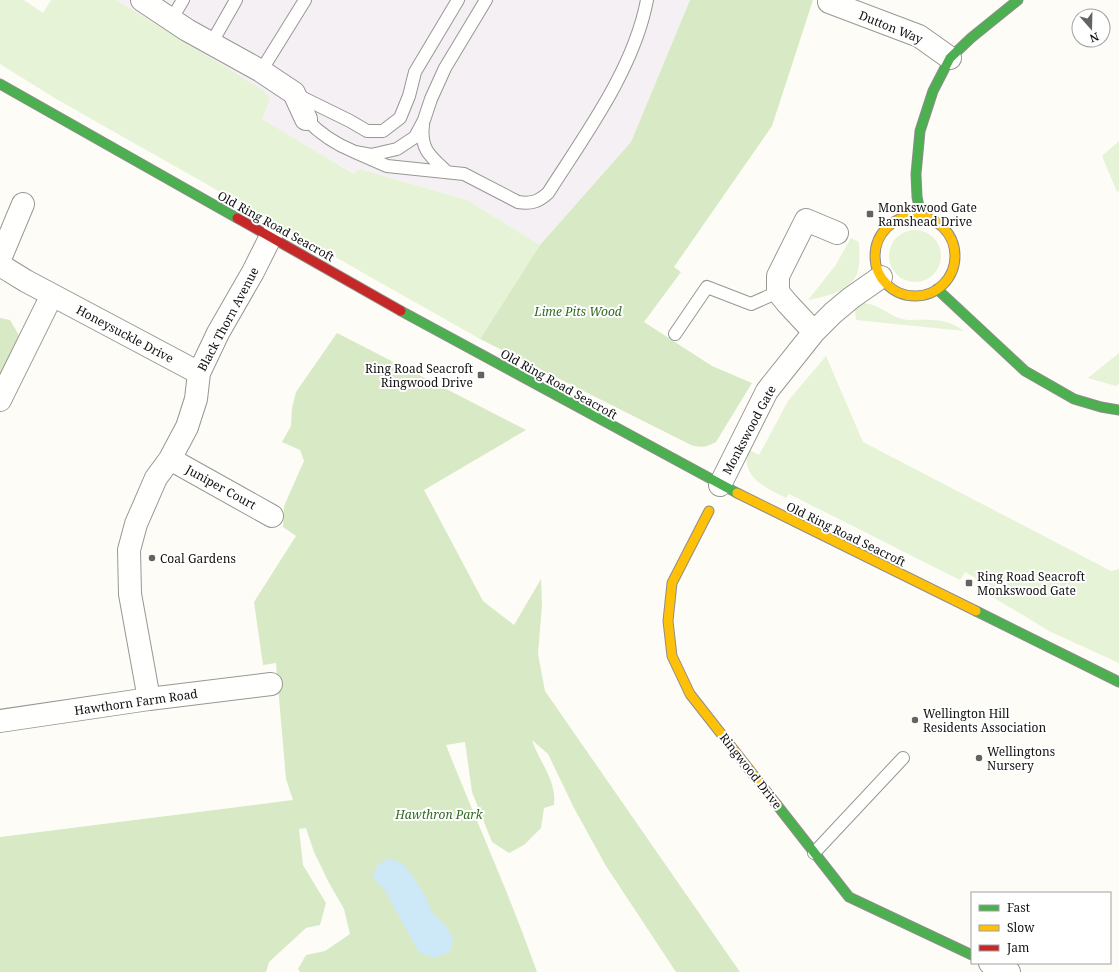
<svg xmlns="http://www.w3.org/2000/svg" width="1119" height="972" font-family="'Noto Serif',serif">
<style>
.industrial{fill:#f5f0f3}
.green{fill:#e7f3d7}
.forest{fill:#d8eac5}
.water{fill:#cde8f7}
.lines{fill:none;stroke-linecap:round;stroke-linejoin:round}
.lane-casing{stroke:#979795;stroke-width:14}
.street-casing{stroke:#979795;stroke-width:24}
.fast-casing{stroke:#8e8d8b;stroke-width:11}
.slow-casing{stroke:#8e8d8b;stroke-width:11}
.jam-casing{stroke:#8e8d8b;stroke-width:11}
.lane{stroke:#fffffe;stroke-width:12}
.street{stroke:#fffffe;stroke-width:22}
.fast{stroke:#4caf50;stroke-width:9}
.slow{stroke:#ffc107;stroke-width:9}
.jam{stroke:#c62828;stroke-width:9}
.poi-dot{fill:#646362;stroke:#fff;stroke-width:1.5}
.labels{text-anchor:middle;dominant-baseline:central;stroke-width:4;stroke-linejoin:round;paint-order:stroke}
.street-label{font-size:12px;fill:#111;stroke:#fff}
.poi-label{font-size:12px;fill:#111;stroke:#fff;text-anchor:start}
.park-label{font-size:12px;font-style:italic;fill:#2f6b1f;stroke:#fff}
</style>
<rect width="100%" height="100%" fill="#fdfcf7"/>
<path class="industrial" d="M116,0H690L631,142L540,245L467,200L360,169L355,174L261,119L270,99Z"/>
<path class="green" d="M0,0H24L43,13L51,0H116L264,91L270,99L262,119L354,174L360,169L467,200L540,245L480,339L58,100L0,64Z
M1119,141V190L1117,192L1102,156Z
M889 256a26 26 0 1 1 52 0a26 26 0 1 1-52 0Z
M851,238L859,242C859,249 860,256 859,264C858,290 829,296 808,300L835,266Z
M862,303C875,303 885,312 896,317C907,322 918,319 930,320C943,320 953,323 964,331L856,320L855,310Z
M1119,353V384L1116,386L1088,378Z
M826,356L863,442L1111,571L1119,569V663L1051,632L986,593L988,585L965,572L960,580L789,494L786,498C766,488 740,477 748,449L759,455L788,401Z"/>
<path class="forest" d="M690,0H813L772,126L674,267L681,272L644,322L712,366L752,383L716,442C707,447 701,448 691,445L480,339L540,245L631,142Z
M0,318L10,320L23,342L0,381Z
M337,333L526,430L424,490L483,601L514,625L541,579L542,605L538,654L545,691L740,972H676L606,866L574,808L548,754L532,740C539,762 557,780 554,805L544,808L541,828L524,845L509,853L492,842L472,792L465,742L446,745C476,821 510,895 537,972H300L298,969L306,955L325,951L350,934L344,909L329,883L314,852L306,828L299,829L303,865L326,903L320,925L306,928L269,962L266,972H0V837L293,800L286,779L276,663L263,665L254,602L296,536L283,527L284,506L304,461L300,450L282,442L291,426L292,408L296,392Z"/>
<path class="water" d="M388,858L403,864L414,878L424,894L432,912L447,927L453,939L450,952L434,958L419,952L384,889L373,878L377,866Z"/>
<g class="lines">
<defs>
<path id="lane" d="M486,0L445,68L431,99L424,120L415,137L397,149L371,155L355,152L387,166L464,174L518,202C531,204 538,202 548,193C585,135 634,69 647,0
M171,20L183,0
M211,44L236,0
M261,71L305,0
M295,94L350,121L367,131H383L400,118L409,96L415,72L458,0
M306,119C320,134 335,144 355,152
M423,125C420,149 430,156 446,171
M675,334L707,287L751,304L778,292
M814,853L903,758"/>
<path id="street" d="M142,0L187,30L261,71L294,93L306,119
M829,2L919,36L950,58
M0,259L23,204
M0,265L26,281L199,373
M814,332L787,303L778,292V276L806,220L837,233
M0,400L52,295
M170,459L272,516
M720,485L767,391L814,332L833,313L851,298L881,277
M149,699L130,594L129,550L136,524L156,478L170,459L187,427L196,399L199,373L218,333L253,272L271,236
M0,721L149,699L271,684
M990,963L1009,972"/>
<path id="fast" d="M0,84L237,218
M921,216L917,197L916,174L920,131L933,91L950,58L971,38L1018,0
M937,289L1025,371L1074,399L1101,407L1119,410
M401,311L737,493
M976,611L1119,682
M777,805L849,897L972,955"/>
<path id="slow" d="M875 256a40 40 0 1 1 80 0a40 40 0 1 1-80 0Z
M737,493L976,611
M709,511L672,583L668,621L672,656L690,694L777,805"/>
<path id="jam" d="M237,218L401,311"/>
</defs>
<use href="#lane" class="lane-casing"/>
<use href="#street" class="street-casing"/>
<use href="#fast" class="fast-casing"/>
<use href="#slow" class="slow-casing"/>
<use href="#jam" class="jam-casing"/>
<use href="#lane" class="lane"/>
<use href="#street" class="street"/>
<use href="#fast" class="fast"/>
<use href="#slow" class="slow"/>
<use href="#jam" class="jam"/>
</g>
<g class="poi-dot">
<rect x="866" y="210" width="8" height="8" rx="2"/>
<rect x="477" y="371" width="8" height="8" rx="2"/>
<circle cx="152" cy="558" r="4"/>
<rect x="965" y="579" width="8" height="8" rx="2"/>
<circle cx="915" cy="720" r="4"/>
<circle cx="979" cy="758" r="4"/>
</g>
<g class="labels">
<g class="street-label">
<text transform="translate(891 27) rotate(22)">Dutton Way</text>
<text transform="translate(276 226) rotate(29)">Old Ring Road Seacroft</text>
<text transform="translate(228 319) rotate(-62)">Black Thorn Avenue</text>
<text transform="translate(125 334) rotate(28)">Honeysuckle Drive</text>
<text transform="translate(559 384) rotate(29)">Old Ring Road Seacroft</text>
<text transform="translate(749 430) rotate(-62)">Monkswood Gate</text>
<text transform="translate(221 487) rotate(29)">Juniper Court</text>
<text transform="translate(846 534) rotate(26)">Old Ring Road Seacroft</text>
<text transform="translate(136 702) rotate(-8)">Hawthorn Farm Road</text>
<text transform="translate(751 771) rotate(52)">Ringwood Drive</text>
</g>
<g class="poi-label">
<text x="878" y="207">Monkswood Gate<tspan x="878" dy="14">Ramshead Drive</tspan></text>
<text x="473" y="368" text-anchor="end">Ring Road Seacroft<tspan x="473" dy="14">Ringwood Drive</tspan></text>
<text x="160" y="558">Coal Gardens</text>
<text x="977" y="576">Ring Road Seacroft<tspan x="977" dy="14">Monkswood Gate</tspan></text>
<text x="923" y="713">Wellington Hill<tspan x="923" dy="14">Residents Association</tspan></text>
<text x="987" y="751">Wellingtons<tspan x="987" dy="14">Nursery</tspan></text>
</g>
<g class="park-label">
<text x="578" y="311">Lime Pits Wood</text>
<text x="439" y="814">Hawthron Park</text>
</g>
</g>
<rect x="971" y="892" width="140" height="72" fill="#ffffff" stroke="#a0a0a0"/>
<rect x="979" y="905" width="20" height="6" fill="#4caf50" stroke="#a0a0a0"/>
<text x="1007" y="912" font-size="12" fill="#111111">Fast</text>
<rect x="979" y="925" width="20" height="6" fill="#ffc107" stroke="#a0a0a0"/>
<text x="1007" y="932" font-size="12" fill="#111111">Slow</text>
<rect x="979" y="945" width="20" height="6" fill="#c62828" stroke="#a0a0a0"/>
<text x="1007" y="952" font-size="12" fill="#111111">Jam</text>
<g transform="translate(1091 28) rotate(160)"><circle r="19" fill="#ffffff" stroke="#a0a0a0"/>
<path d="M0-3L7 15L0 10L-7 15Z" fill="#646362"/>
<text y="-6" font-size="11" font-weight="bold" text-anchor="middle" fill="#111111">N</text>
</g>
</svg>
